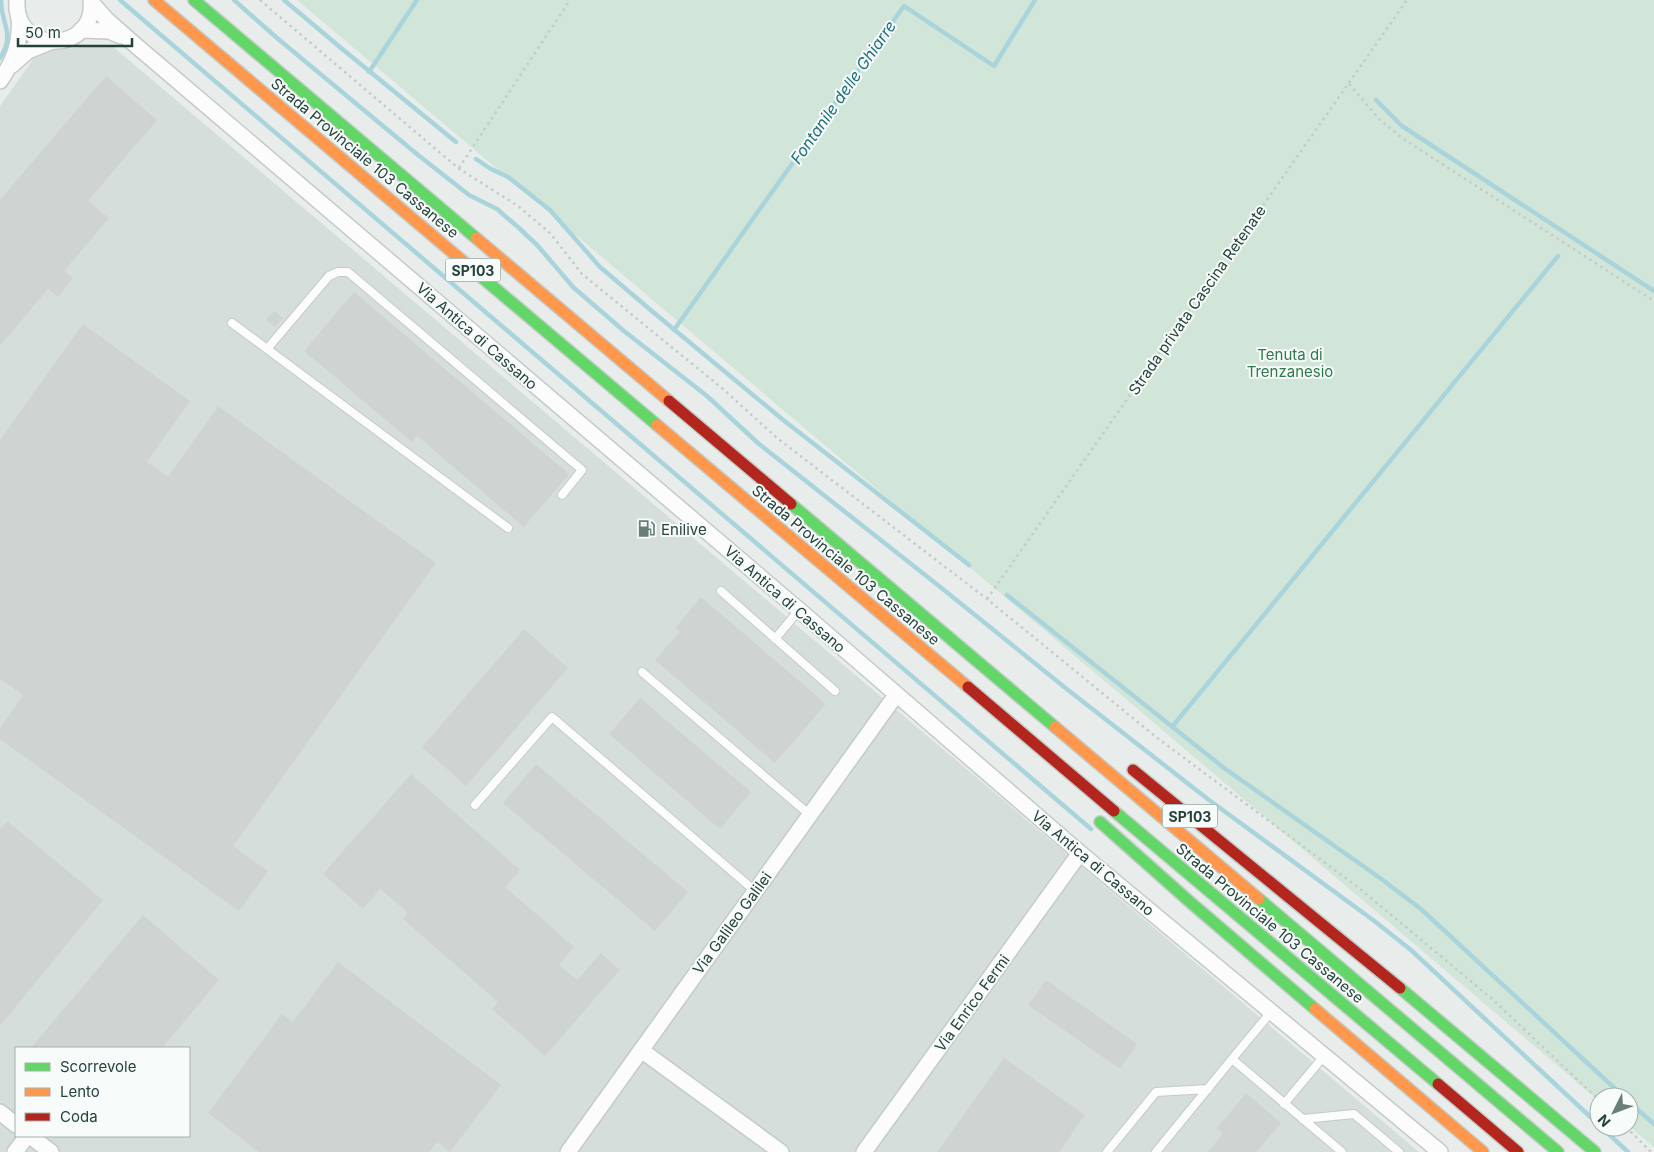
<svg xmlns="http://www.w3.org/2000/svg" width="1654" height="1152" font-family="Inter,sans-serif">
<style>
.built{fill:#d6dedb;fill-rule:evenodd}
.green{fill:#d1e6d8}
.lines{fill:none;stroke-linecap:round;stroke-linejoin:round}
.stream{stroke:#a9d4db;stroke-width:4.5}
.building{fill:#cfd4d2}
.lane-casing{stroke:#c5cac8;stroke-width:10}
.street-casing{stroke:#c5cac8;stroke-width:18}
.fast-casing{stroke:#c3ccc9;stroke-width:14}
.slow-casing{stroke:#c3ccc9;stroke-width:14}
.jam-casing{stroke:#c3ccc9;stroke-width:14}
.path{stroke:#c3ccca;stroke-width:2.5;stroke-dasharray:2.5 4;stroke-linecap:butt}
.lane{stroke:#fcfcfc;stroke-width:8}
.street{stroke:#fcfcfc;stroke-width:15}
.fast{stroke:#63d668;stroke-width:11}
.slow{stroke:#ff974d;stroke-width:11}
.jam{stroke:#b3261e;stroke-width:11}
.labels{text-anchor:middle;dominant-baseline:central;stroke-width:4;stroke-linejoin:round;paint-order:stroke}
.shield{fill:#f7fbf9;stroke:#637a73;stroke-width:1}
.shield-label{font-size:14px;font-weight:bold;fill:#24423a}
.street-label{font-size:15px;fill:#24423a;stroke:#f7fbf9}
.park-label{font-size:15px;fill:#2d7a4b;stroke:#f7fbf9}
.poi-label{font-size:15px;fill:#24423a;stroke:#f7fbf9;text-anchor:start}
.water-label{font-size:16px;font-style:italic;fill:#1c6f80;stroke:#f7fbf9}
</style>
<rect width="100%" height="100%" fill="#e8edeb"/>
<path class="built" d="M111,45L1419,1152H0V106L39,51ZM16,1048H189V1136H16Z"/>
<path class="green" d="M297,0H1654V1147L1629,1126V1097H1599V1101L1127,700Z"/>
<g class="lines">
<path class="stream" d="M120,0L1091,829
M234,0L277,38L418,155L469,195L497,209L519,228L538,246L573,287L624,331L707,396L759,444L939,586L1068,690L1209,800L1373,920L1411,950L1599,1125
M284,0L341,48L456,142
M0,58C16,33 1,25 1,0
M369,72L417,0
M1376,100L1402,126L1654,291
M476,159L491,169L508,177L550,210L600,267L653,312L782,419L969,565
M674,330L904,6L994,66L1035,0
M1007,595L1224,768L1380,878L1421,909L1624,1097
M1172,727L1558,256
M1629,1102L1654,1124
M1601,1127L1628,1152"/>
</g>
<path class="building" d="M106,76L157,120L88,201L109,218L64,271L73,278L58,297L48,289L0,346V200Z
M354,292L569,474L524,527L417,436L412,442L304,351Z
M274,311L283,318L275,327L266,320Z
M83,324L190,401L147,462L168,477L218,406L436,563L233,846L268,871L239,911L0,739V728L23,695L0,679V440Z
M701,597L826,704L775,763L655,660L680,632L675,628Z
M524,629L568,668L466,786L422,747Z
M640,698L751,792L720,829L609,734Z
M536,764L688,892L655,931L503,803Z
M411,774L520,870L505,887L574,947L559,965L577,980L601,953L620,970L545,1056L492,1009L498,1002L403,919L408,913L380,889L363,909L323,874Z
M7,821L103,900L0,1026V829Z
M143,915L219,980L162,1048H31Z
M338,962L501,1085L450,1152L437,1142L429,1152H259L208,1113L282,1014L293,1022Z
M1046,980L1137,1044L1120,1069L1028,1005Z
M1004,1058L1085,1115L1059,1152H937Z
M1246,1093L1281,1123L1256,1152H1207L1223,1134L1217,1128Z"/>
<g class="lines">
<defs>
<path id="lane" d="M232,323L508,528
M267,349L329,276L338,272H348L582,470L562,495
M721,591L835,691
M775,639L799,610
M642,672L810,815
M475,805L552,717L755,891
M1232,1059L1271,1012
M1284,1104L1324,1056
M1303,1119L1354,1114L1399,1152
M1107,1152L1156,1092L1208,1089
M1156,1152L1232,1059L1342,1152"/>
<path id="street" d="M17,0C13,56 97,54 91,0
M91,2L106,19L133,43L799,610L1080,853L1440,1152
M81,30L109,31L121,36
M12,65L28,51L50,42
M0,81C14,61 21,42 19,17
M641,1050L781,1152
M0,1112L16,1125
M30,1136L51,1152
M15,1152L27,1136
M568,1152L896,695
M864,1152L1080,853"/>
<path id="fast" d="M194,0L476,238
M465,263L657,425
M791,504L1055,727
M1114,811L1438,1084
M1100,822L1190,902L1315,1009
M1259,899L1558,1152
M1400,988L1595,1152"/>
<path id="slow" d="M154,0L465,263
M476,238L669,401
M657,425L968,687
M1055,727L1259,899
M1315,1009L1483,1152"/>
<path id="jam" d="M669,401L791,504
M968,687L1114,811
M1133,770L1400,988
M1438,1084L1518,1152"/>
</defs>
<use href="#lane" class="lane-casing"/>
<use href="#street" class="street-casing"/>
<use href="#fast" class="fast-casing"/>
<use href="#slow" class="slow-casing"/>
<use href="#jam" class="jam-casing"/>
<path class="path" d="M260,0L458,168L518,206L551,234L582,274L723,389L777,438L987,599L1156,737L1359,888L1491,998L1599,1100
M1349,84L1380,120L1402,138L1654,301
M459,168L570,0
M987,599L1407,0
M1626,1127L1651,1152"/>
<use href="#lane" class="lane"/>
<use href="#street" class="street"/>
<use href="#fast" class="fast"/>
<use href="#slow" class="slow"/>
<use href="#jam" class="jam"/>
</g>
<defs>
<symbol id="fuel-bare" viewBox="-9 -9 18 18"><path d="M-5.5-6h7V0h2V4h1.3V-2.5L3-4.5l.8-.8L6-3V5H2.5V1h-1V6h-7ZM-4.2-4.7v3.2H.2V-4.7Z" fill="#697e78" stroke="#f7fbf9" stroke-width="2.5" paint-order="stroke"/></symbol>
</defs>
<g fill-rule="evenodd">
<use href="#fuel-bare" x="634" y="516" width="25" height="25"/>
</g>
<g class="labels">
<g class="shield">
<rect x="445.5" y="258.5" width="55" height="23" rx="4"/>
<rect x="1162.5" y="804.5" width="55" height="23" rx="4"/>
</g>
<g class="shield-label">
<text x="473" y="270">SP103</text>
<text x="1190" y="816">SP103</text>
</g>
<g class="street-label">
<text transform="translate(365 158) rotate(40)">Strada Provinciale 103 Cassanese</text>
<text transform="translate(1197 300) rotate(-55)">Strada privata Cascina Retenate</text>
<text transform="translate(477 336) rotate(41)">Via Antica di Cassano</text>
<text transform="translate(846 565) rotate(40)">Strada Provinciale 103 Cassanese</text>
<text transform="translate(785 599) rotate(41)">Via Antica di Cassano</text>
<text transform="translate(1093 863) rotate(40)">Via Antica di Cassano</text>
<text transform="translate(732 923) rotate(-54)">Via Galileo Galilei</text>
<text transform="translate(1270 923) rotate(40)">Strada Provinciale 103 Cassanese</text>
<text transform="translate(972 1003) rotate(-54)">Via Enrico Fermi</text>
</g>
<g class="park-label">
<text x="1290" y="354">Tenuta di<tspan x="1290" dy="17">Trenzanesio</tspan></text>
</g>
<g class="poi-label">
<text x="661" y="529">Enilive</text>
</g>
<g class="water-label">
<text transform="translate(843 92) rotate(-55)">Fontanile delle Ghiarre</text>
</g>
</g>
<rect x="15" y="1047" width="175" height="90" fill="#f7fbf9" stroke="#a3b1ad"/>
<rect x="25" y="1063" width="25" height="8" fill="#63d668" stroke="#a3b1ad"/>
<text x="60" y="1072" font-size="15" fill="#24423a">Scorrevole</text>
<rect x="25" y="1088" width="25" height="8" fill="#ff974d" stroke="#a3b1ad"/>
<text x="60" y="1097" font-size="15" fill="#24423a">Lento</text>
<rect x="25" y="1113" width="25" height="8" fill="#b3261e" stroke="#a3b1ad"/>
<text x="60" y="1122" font-size="15" fill="#24423a">Coda</text>
<g transform="translate(1614 1112) rotate(228)"><circle r="24" fill="#f7fbf9" stroke="#a3b1ad"/>
<path d="M0-4L9 19L0 12L-9 19Z" fill="#697e78"/>
<text y="-8" font-size="14" font-weight="bold" text-anchor="middle" fill="#24423a">N</text>
</g>
<path d="M18 38v8h114v-8" fill="none" stroke="#24423a" stroke-width="2.5"/>
<text x="25" y="38" font-size="15" fill="#24423a" stroke="#f7fbf9" stroke-width="4" paint-order="stroke">50 m</text>
</svg>
